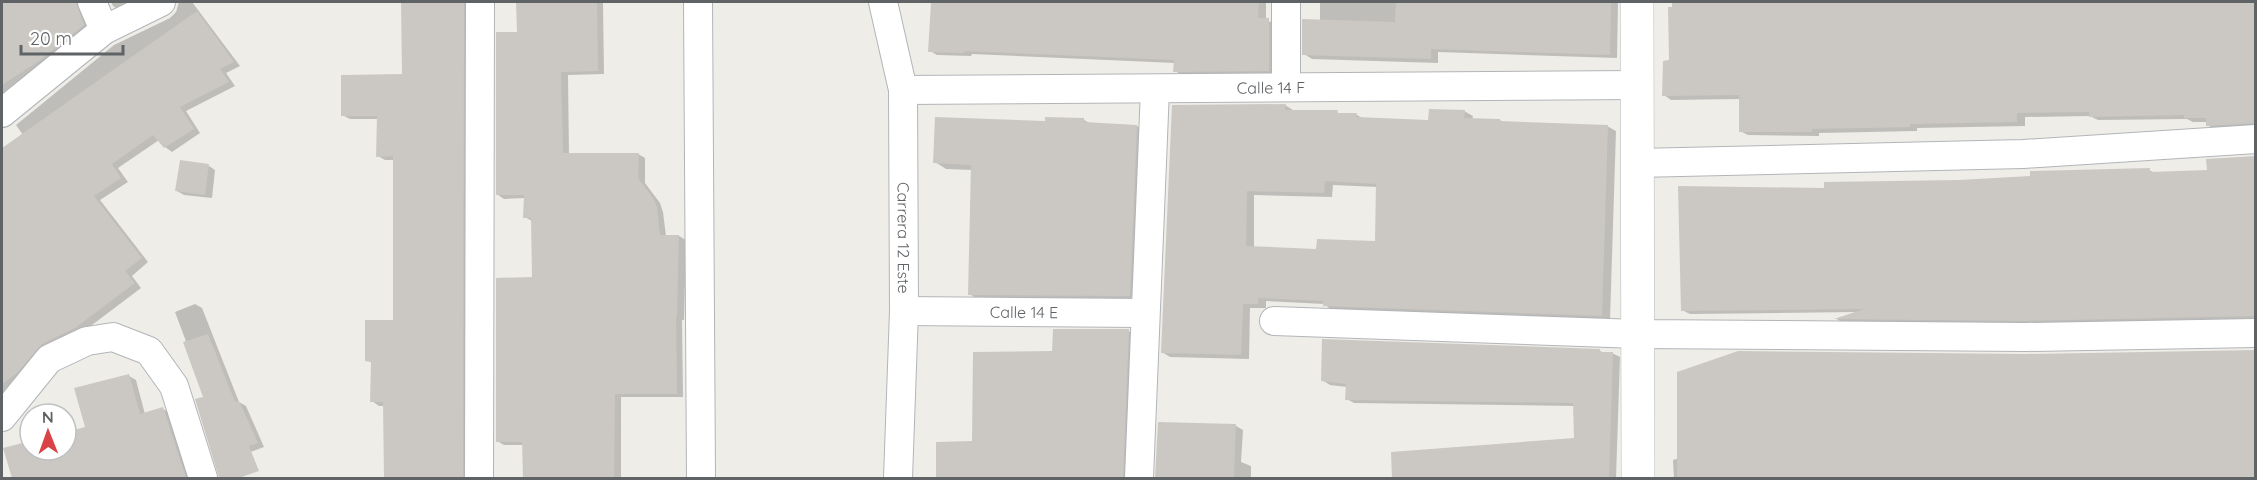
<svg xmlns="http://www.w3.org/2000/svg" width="2257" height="480" font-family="Quicksand,sans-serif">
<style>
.shadow{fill:#0003;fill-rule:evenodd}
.building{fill:#cbc8c4;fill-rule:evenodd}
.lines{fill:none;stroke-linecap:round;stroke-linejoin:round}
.minor-casing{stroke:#b2b5b8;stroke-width:30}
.secondary-casing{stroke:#b4b7ba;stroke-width:34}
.minor{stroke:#fff;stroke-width:28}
.secondary{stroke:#fff;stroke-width:33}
.labels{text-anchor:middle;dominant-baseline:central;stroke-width:6;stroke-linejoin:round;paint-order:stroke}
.street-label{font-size:16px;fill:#5f6366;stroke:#fff}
</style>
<rect width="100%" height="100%" fill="#efede8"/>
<path class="shadow" d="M2,2H84L90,29L2,101Z
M111,2H139L121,11L113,6Z
M179,2H192L240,66L226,73L235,86L186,111L200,133L172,152L165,147L159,140L118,168L128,182L100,200L148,262L132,276L141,288L2,393V301L5,298L2,294V151L23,135L16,125L114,45L170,18L176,12Z
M402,2H470V478H385V406H379L372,401V363L367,360L394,322V160H385L378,156V119H350L342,115L404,75Z
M518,2H603L604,74L568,75L569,155L638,154L645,158V183L660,203L663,212L666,236H679L686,240L684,320H682L683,397H621V478H524V445H504L497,441L533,279L532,221L525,217V198L504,199L498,195L518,33Z
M932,2H1266V20L1276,24V74L1182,75L1175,71V63L972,54L971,56L937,55L930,51Z
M1320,2H1618L1617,58L1438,52V63L1312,59L1304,54L1320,22Z
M1673,2H2256V127L2215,129L2207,125V122H2193L2187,119L2098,120L2090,116L2025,117V126L1917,128V131L1819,133V136L1748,135L1740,131V99L1671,100L1664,95L1670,62Z
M1285,105L1293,110L1337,112L1342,115H1357L1364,119L1430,121L1464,111L1473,116L1472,120H1500L1504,123L1607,126L1616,131L1610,320L1332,310L1324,304L1266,301V308H1250L1249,359L1170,357L1162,352ZM1333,185L1378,187L1376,243L1318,251L1254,248V195L1332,197Z
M1084,120L1091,124L1137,126L1148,132L1141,302L980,300L969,294L973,170L946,169L935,162L1047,123Z
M2256,157V320L2034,324L1843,323L1837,319L1856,312L1690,314L1682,310L1825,190L2149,170L2155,173L2208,171Z
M209,166L215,170L212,198L184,195L177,191Z
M195,304L202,308L239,402L246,406L264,447L234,458L228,454L175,312Z
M1128,331L1136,335L1130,478H937L938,443H973L1054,352Z
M1323,341L1600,351L1604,353H1612L1620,357L1616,478H1393V453L1576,440L1575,406L1354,403L1347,399V387L1330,385L1322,380Z
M2256,351V478H1674L1673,460L2025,355Z
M129,376L136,380L145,414L163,409L170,413L191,478H13L5,449L30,443V450H66V433L87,428Z
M1159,424L1236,426L1243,430L1241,462L1251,466V478H1157Z"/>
<path class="building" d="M2,2H76L84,25L39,61L2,85Z
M401,2H464L463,478H384L383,402H370L371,362L365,361V320H393V156L376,157L377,116H341V75L402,74Z
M516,2H597L598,71L561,72L563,153H639L638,178L653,198L657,207L660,235H679L677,316H676L677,394H615L614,478H523L522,442H496V278L532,277L531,218H523L524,195H496V32H517Z
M931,2H1259L1258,18H1269V71L1173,72L1174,60L965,51L964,53L928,52Z
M1396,2H1611L1610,55L1431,49V59L1302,55V19L1395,22Z
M1672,2H2256V123L2206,126V118H2184V115L2089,117V112L2017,113V122L1910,124V127L1812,129V132H1739V95L1662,96L1663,61L1669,60L1668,7H1672Z
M197,11L234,62L220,69L229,82L180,107L194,129L164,148L153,135L112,164L121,178L94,196L142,258L125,271L135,283L75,328L42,344L17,373L2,384V148Z
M1286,104L1285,110H1338L1337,113H1357L1356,117L1428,120L1429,109L1465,110L1464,118L1500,119V121L1608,125L1602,316L1323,306V301L1258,298V304H1243L1241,355L1161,353L1172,105ZM1325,181L1376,184L1375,241L1317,239L1316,249L1246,246L1247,191L1324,193Z
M935,117L1045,121V117L1084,118V122L1137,125L1130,296L968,295L971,165L933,163Z
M2256,156V316L2025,321L1834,319L1864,309L1681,311L1678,186L1824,188V182L1959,180L2030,176V171L2150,168V172L2207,170L2206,159Z
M180,160L209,164L205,195L175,191Z
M1053,329H1129L1123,478H936V442L972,441L973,352L1052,351Z
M208,334L235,402L239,401L258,443L249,446L259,471L239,478H219L195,399L203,397L183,342Z
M1322,339L1600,349V352H1613L1609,478H1392L1391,452L1574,438L1573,403L1345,400L1346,384L1321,381Z
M2256,350V478H1677V372L1738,351L2025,354Z
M129,374L140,414L163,407L186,478H12L3,448L30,441V450H66V432L85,427L74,388Z
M1158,422L1236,424L1234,478H1155Z"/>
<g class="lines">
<defs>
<g id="minor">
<path d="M92,2L104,30"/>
<path d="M698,2L701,478"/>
<path id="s1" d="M883,2L903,90L904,311L898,478"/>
<path d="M1286,2V87"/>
<path id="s2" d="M903,90L1637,85"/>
<path d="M2,113L104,30L161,2"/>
<path d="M1637,163L2023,154L2256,139"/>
<path id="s3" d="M904,311L1145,313"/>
<path d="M1274,321L1638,334L2025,337L2256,333"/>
<path d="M2,417L49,359L87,341L113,337L149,351L174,386L203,478"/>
<path d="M479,478L480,2"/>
<path d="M1139,478L1155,89"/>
</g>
<path id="secondary" d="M1637,2L1638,478"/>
</defs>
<use href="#minor" class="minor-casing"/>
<use href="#secondary" class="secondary-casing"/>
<use href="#minor" class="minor"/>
<use href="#secondary" class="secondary"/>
</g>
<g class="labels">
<g class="street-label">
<text stroke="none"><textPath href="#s2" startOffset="368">Calle 14 F</textPath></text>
<text stroke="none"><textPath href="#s1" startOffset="238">Carrera 12 Este</textPath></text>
<text stroke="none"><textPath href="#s3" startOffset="120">Calle 14 E</textPath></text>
</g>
</g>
<rect width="2257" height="480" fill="none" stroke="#5f6366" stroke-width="6"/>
<g transform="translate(48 432) rotate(359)"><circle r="28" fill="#ffffff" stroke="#bfc1c2" stroke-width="1.5"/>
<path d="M0-4.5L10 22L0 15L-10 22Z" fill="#da4345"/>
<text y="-9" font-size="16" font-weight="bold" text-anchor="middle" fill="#5f6366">N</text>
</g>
<path d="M21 45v9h102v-9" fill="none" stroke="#5f6366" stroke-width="3"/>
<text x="30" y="45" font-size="18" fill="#5f6366" stroke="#ffffff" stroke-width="4.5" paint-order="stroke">20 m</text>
</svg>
